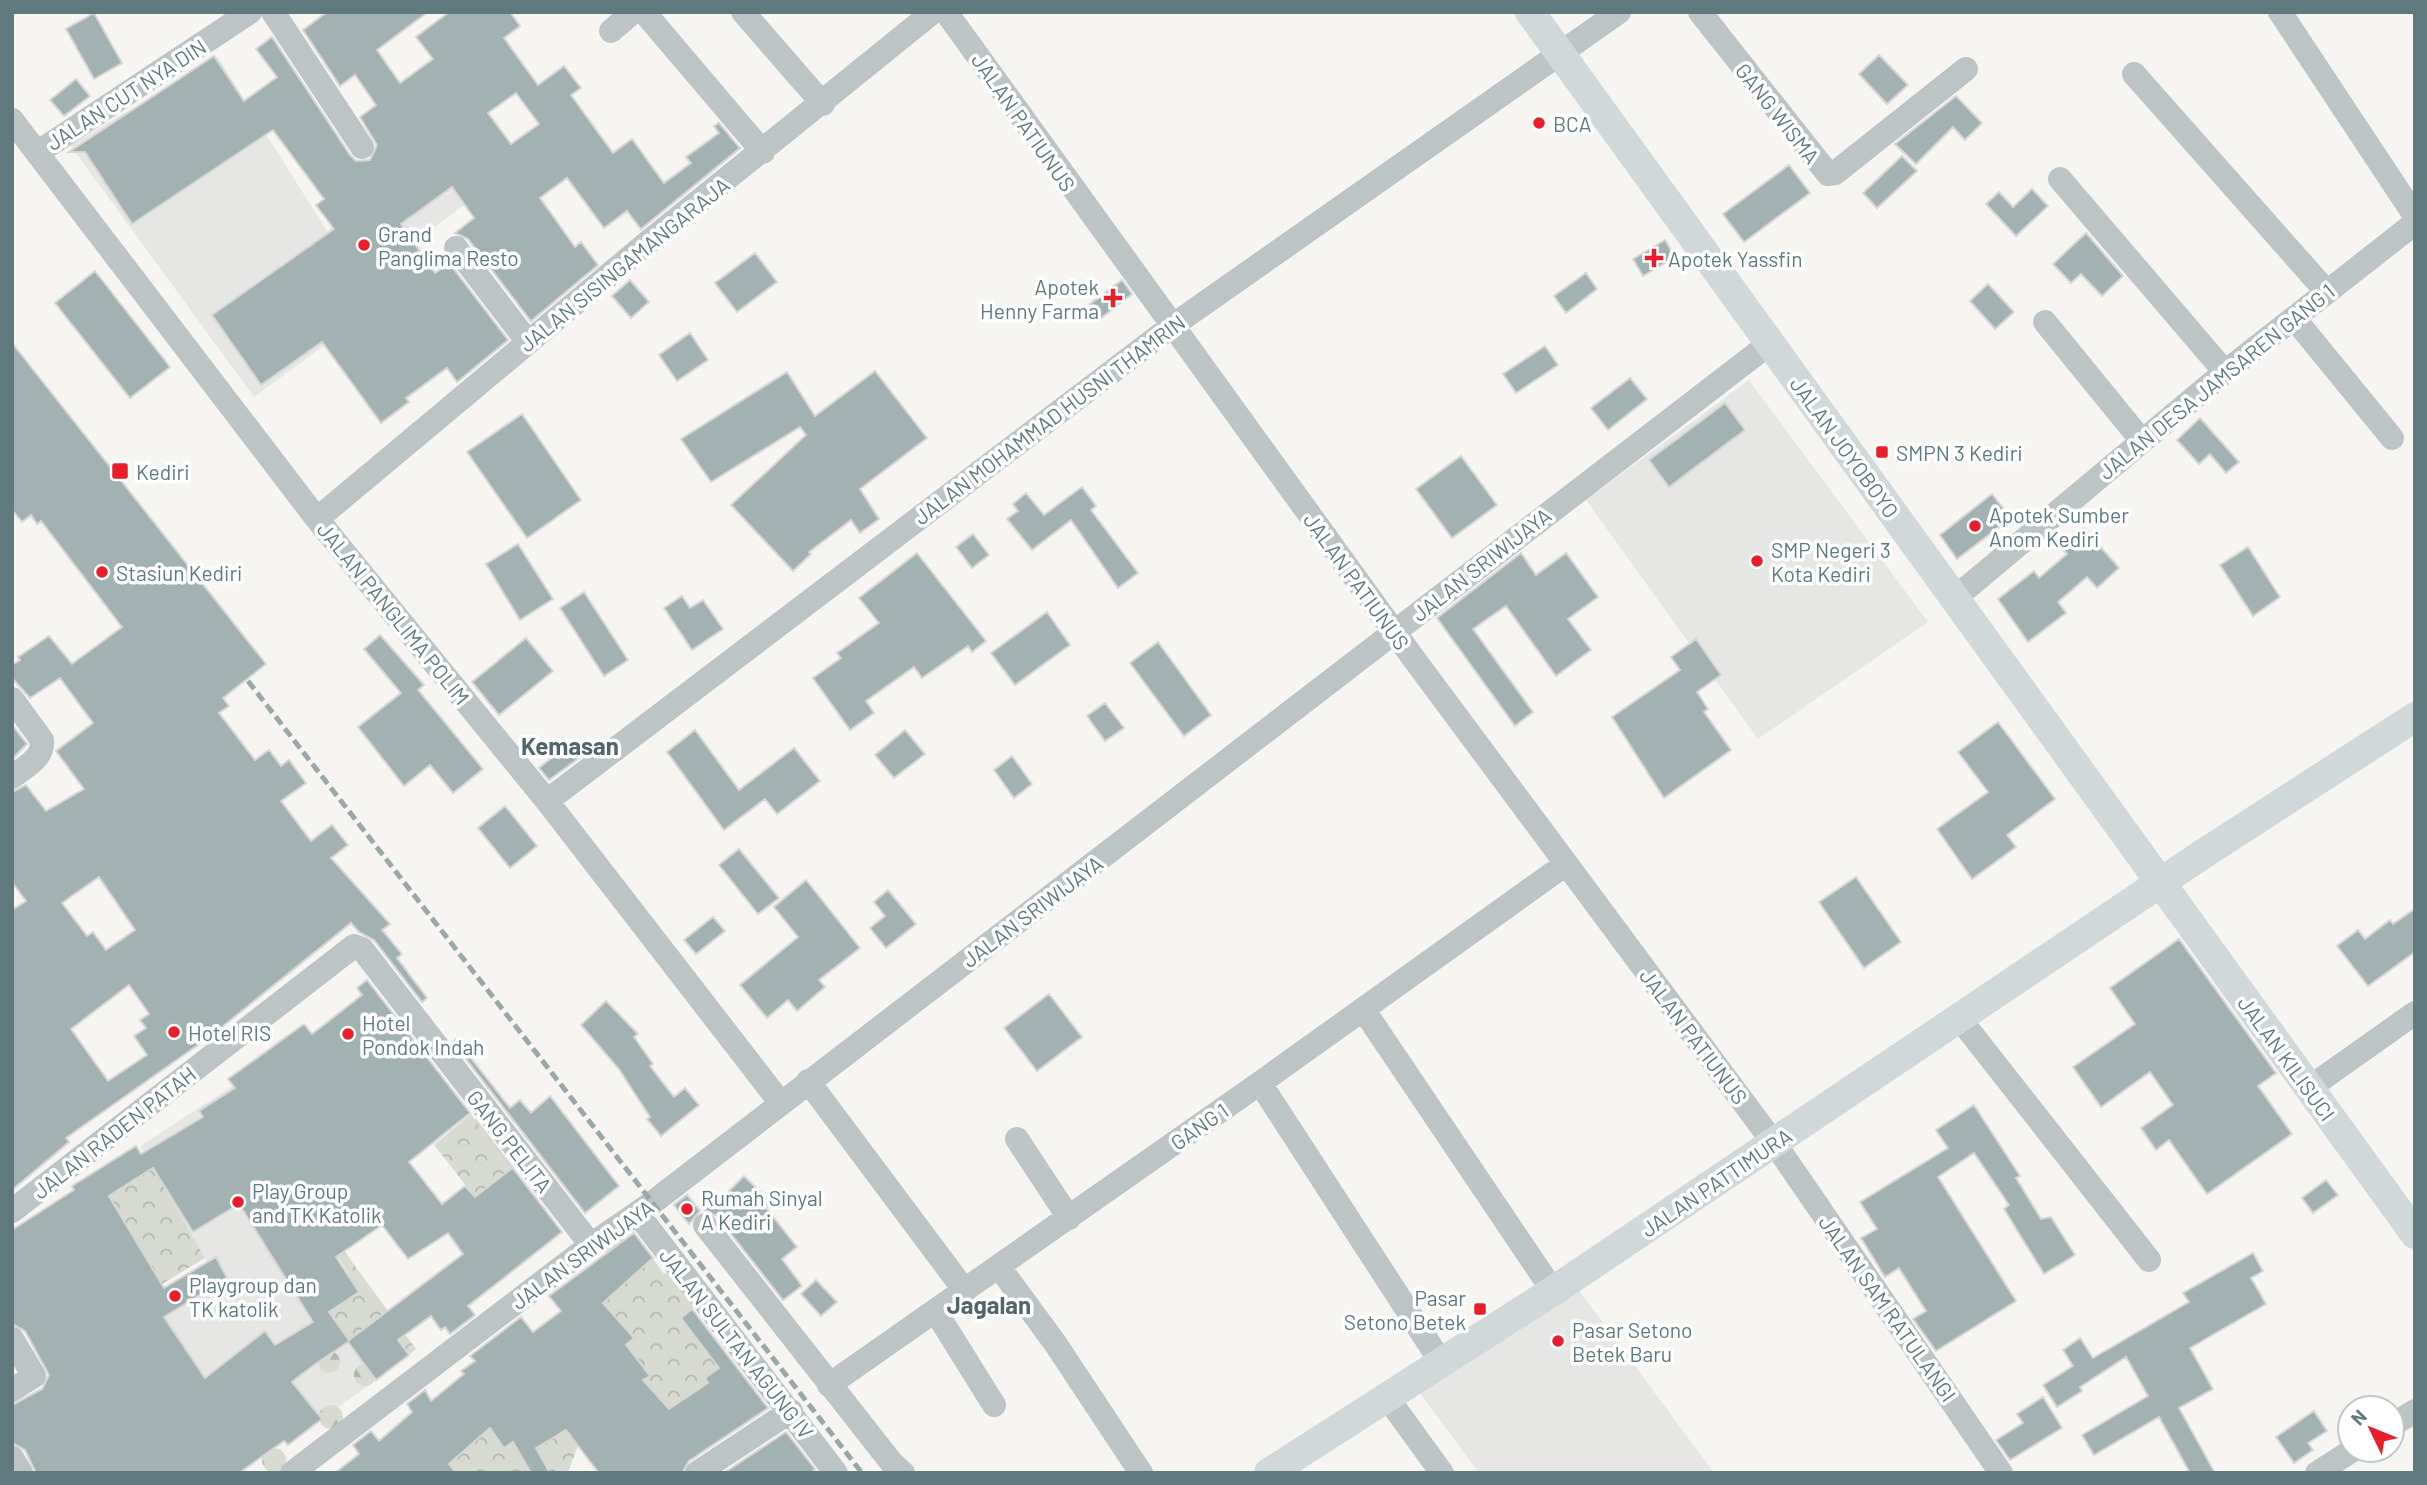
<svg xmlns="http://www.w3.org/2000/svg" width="2427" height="1485" font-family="Barlow,sans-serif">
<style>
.built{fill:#e6e7e5}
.forest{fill:url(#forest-firs)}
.park{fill:url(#park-crowns)}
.building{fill:#a2b1b2;stroke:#d7d6d5;stroke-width:2;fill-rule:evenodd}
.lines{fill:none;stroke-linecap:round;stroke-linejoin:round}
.minor{stroke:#bcc4c5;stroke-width:24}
.major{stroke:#d0d8d9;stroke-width:30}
.rail{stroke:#9ba8aa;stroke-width:5;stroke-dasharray:10 5;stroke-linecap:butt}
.poi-dot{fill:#ea1e2b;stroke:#fff;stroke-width:2.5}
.labels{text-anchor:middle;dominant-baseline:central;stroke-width:7;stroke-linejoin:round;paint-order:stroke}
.street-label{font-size:21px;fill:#5f7a7e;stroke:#fff}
.poi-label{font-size:21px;fill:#5f7a7e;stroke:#fff;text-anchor:start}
.quarter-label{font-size:24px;font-weight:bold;fill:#526669;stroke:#fff}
</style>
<defs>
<pattern id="forest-firs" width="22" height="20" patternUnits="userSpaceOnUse" patternTransform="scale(1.75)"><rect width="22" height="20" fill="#d7dbd1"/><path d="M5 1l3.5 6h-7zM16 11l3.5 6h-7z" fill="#b2b7af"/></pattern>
<pattern id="park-crowns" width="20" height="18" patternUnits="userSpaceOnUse" patternTransform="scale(1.75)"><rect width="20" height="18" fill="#d7dbd1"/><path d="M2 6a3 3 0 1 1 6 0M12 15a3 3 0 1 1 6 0" fill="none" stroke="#b2b7af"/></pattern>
</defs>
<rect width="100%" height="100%" fill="#f6f5f2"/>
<path class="built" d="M218,58L327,231L464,137L496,182L415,241L433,266L254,397L70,145Z
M1749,380L1928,622L1758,739L1586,500Z
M233,1086L359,1292L329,1312L376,1380L322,1419L268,1351L178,1419L112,1322L207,1262L140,1146Z
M1579,1290L1714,1473H1479L1419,1392Z"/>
<path class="forest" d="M318 1362a11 11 0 1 1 22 0a11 11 0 1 1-22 0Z
M354 1375a11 11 0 1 1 22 0a11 11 0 1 1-22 0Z
M319 1417a12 12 0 1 1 24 0a12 12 0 1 1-24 0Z
M262 1460a12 12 0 1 1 24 0a12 12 0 1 1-24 0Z"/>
<path class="park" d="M471,1114L515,1175L491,1185L475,1197L434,1145Z
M108,1165L123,1187L153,1168L205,1258L162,1284L94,1172Z
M619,1233L630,1247L647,1251L664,1274L676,1266L702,1301L682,1318L719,1369L710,1387L669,1409L643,1380L650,1375L626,1345L634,1338L603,1303L628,1280L601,1248Z
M344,1251L416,1349L409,1355L391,1330L349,1340L329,1312L359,1292L338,1256Z
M554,1416L578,1445L568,1473H550L547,1468L539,1473H456L449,1464L490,1428L504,1448L513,1442L522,1456L555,1437Z"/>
<path class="building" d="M327,12H428L377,50L400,83L433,59L416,37L449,12H510L520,26L504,38L538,85L564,66L581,88L571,95L613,153L632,139L664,183L691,163L686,157L719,133L714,126L719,123L740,148L641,229L627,211L604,228L567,178L540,198L575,247L581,242L598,265L531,321L468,239L455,233L474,218L452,187L401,224L435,273L449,263L508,340L457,382L447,368L406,398L409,402L381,423L322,342L261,385L212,315L334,229L316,205L324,199L273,130L132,224L85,152H69L214,56L244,101L277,77L256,49L272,37L350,155L356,161L370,160L377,145L360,117L376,105L355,75L340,86L303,30ZM516,93L539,124L511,144L488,113Z
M94,13L122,63L94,79L66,29Z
M1879,55L1908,85L1887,104L1859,74Z
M76,79L90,96L64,116L50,100Z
M1956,96L1982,123L1965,140L1953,127L1916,164L1895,144Z
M1902,156L1917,171L1877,208L1863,193Z
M1789,165L1810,193L1744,242L1723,214Z
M2032,189L2048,206L2016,236L1986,204L1999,192L2013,207Z
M2086,233L2123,276L2102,296L2081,274L2071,283L2053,264Z
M1665,240L1675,257L1643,276L1633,259Z
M755,253L777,282L737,312L715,283Z
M95,271L170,367L130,398L55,303Z
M1586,273L1597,289L1566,313L1554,296Z
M630,280L649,302L631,318L612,296Z
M1122,280L1132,294L1101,318L1090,304Z
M1988,284L2014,312L1995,329L1970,301Z
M690,333L708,360L677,381L659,355Z
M12,343L266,664L223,698L229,706L219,713L255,760L269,750L281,766L289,760L306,783L281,801L311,841L332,825L348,845L331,858L390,924L382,930L402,954L397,958L427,998L422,1002L374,940L359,932L351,923L212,1035L66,1138L69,1142L12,1190V910L26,901L12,882V792L26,785L46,811L84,789L56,751L93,723L60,678L30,698L12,678V665L20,660L18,657L49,636L72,664L122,627L41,521L37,524L31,515L22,522L12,510ZM99,877L135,930L106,950L93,932L87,936L62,903ZM129,985L149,1014L140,1020L146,1028L134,1036L147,1055L108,1081L71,1029Z
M1545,346L1558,365L1516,393L1503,374Z
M875,371L927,438L860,489L879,519L860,533L851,520L809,552L811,554L793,571L731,505L806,435L800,427L711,482L681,439L787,372L815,416Z
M1630,378L1647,399L1608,430L1591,408Z
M1725,403L1745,430L1669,487L1649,460Z
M522,414L581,500L527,538L467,452Z
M2200,418L2239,462L2226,473L2210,454L2199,464L2177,440Z
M1461,456L1497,505L1452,538L1416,489Z
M1082,487L1096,506L1091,510L1138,573L1118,588L1071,520L1032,550L1007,519L1018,511L1013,504L1026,493L1044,515Z
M1992,494L2011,518L1957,559L1940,535Z
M2084,528L2119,568L2097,588L2087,577L2058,602L2066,613L2028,642L1998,599L2034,571L2039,578L2067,554L2061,548Z
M973,534L989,555L972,568L956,547Z
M518,544L553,599L520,620L486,564Z
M2248,547L2280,597L2253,616L2220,565Z
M917,553L986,641L972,652L968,646L922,678L914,667L866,701L874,713L850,730L813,678L841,658L837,653L879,623L859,598Z
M1521,553L1536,575L1566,553L1598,597L1568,619L1591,650L1556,676L1506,606L1473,629L1533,712L1515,726L1437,618Z
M584,592L628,660L604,676L560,608Z
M682,596L690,608L703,600L723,629L692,650L664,608Z
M1047,612L1070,645L1015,685L991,653Z
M380,635L424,685L418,690L483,769L453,793L430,765L404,786L358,727L401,693L364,649Z
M526,638L553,671L499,715L472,682Z
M1696,639L1721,675L1697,692L1708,709L1704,712L1731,750L1664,798L1612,717L1680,670L1671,657Z
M1158,642L1211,715L1184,736L1130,663Z
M1105,703L1124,728L1105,741L1087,716Z
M1998,722L2055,799L2007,835L2016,847L1972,879L1937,829L1988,792L1958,752Z
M12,725L27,744L12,759Z
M695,730L739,790L794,748L820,781L777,814L765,799L724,830L667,752Z
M905,730L925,754L894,778L875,755Z
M572,741L583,755L549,780L539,768Z
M1012,756L1032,784L1014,798L994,770Z
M505,806L537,846L510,868L478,828Z
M739,849L779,898L758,914L719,865Z
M1856,877L1901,942L1864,968L1819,902Z
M806,880L860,948L819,980L825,987L797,1011L788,1000L767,1018L740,985L798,937L774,907Z
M888,890L916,924L886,948L870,928L885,916L874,902Z
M2415,909V952L2368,986L2337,946L2358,930L2365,939L2390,920L2393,924Z
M713,917L725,931L696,954L684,940Z
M2179,939L2276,1073L2258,1086L2292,1134L2207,1194L2169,1140L2156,1150L2141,1128L2173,1105L2150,1072L2101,1107L2073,1067L2135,1024L2110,988Z
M367,980L470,1113L409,1162L442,1204L465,1186L475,1197L511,1169L475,1119L562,1232L468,1306L475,1315L450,1334L445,1327L441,1330L431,1316L398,1340L409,1355L376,1380L348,1342L314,1365L292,1382L322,1419L288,1445L284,1441L239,1473H36L25,1450L12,1443V1405L42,1389L49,1375L25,1331L12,1324V1230L74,1190L72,1186L136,1146L141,1154L203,1117L199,1111L235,1088L228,1079L304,1024L312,1034L362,995L357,988ZM153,1168L193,1232L239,1204L313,1322L275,1345L265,1331L205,1378L164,1317L227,1278L216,1257L164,1288L109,1196ZM382,1225L408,1259L448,1233L463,1254L349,1340L329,1312L359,1292L336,1257Z
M1049,994L1082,1037L1037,1071L1004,1028Z
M606,1001L638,1034L634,1037L653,1064L650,1066L674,1097L685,1088L699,1105L661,1136L647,1119L650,1117L619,1069L581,1025Z
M456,1039L510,1108L520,1100L531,1113L550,1096L619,1186L585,1213L453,1042Z
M1974,1105L2020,1176L2016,1178L2041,1219L2051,1217L2075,1255L2044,1274L2004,1209L2009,1205L1974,1153L1938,1177L2016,1301L1936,1351L1913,1319L1926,1311L1899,1268L1885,1277L1861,1238L1877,1229L1860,1202L1948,1148L1936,1130Z
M744,1176L772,1203L766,1208L797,1247L782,1259L802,1286L783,1300L717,1216L701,1208L719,1193L723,1197Z
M2326,1180L2338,1195L2313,1213L2302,1198Z
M687,1195L700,1211L689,1224L674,1205Z
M634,1233L653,1258L603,1303L634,1338L626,1345L650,1376L643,1380L669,1409L708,1383L705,1378L719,1368L681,1318L692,1309L768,1408L689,1461L682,1473H599L566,1430L536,1448L550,1473H531L513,1442L504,1448L490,1428L449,1464L456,1473H335L359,1454L353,1445L371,1431L379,1441L412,1412L407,1404L425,1390L431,1401L464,1374L461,1371L475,1361L470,1356L521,1317L533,1332L561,1311L549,1296Z
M2253,1253L2263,1271L2251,1278L2266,1304L2190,1348L2213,1389L2179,1408L2215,1473H2190L2159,1417L2094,1455L2082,1435L2148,1396L2126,1357L2080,1387L2082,1391L2057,1407L2043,1385L2073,1366L2063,1350L2080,1338L2093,1358L2189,1302L2183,1293Z
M816,1280L837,1302L821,1316L801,1294Z
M2043,1397L2062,1428L2010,1460L1996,1440L2023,1423L2017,1414Z
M2314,1411L2327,1431L2308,1443L2313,1450L2294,1463L2276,1437Z
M786,1432L815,1469L810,1473H724Z"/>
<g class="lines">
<path class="minor" d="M273,12L362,147
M644,12L763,152
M743,12L823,104
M946,12L1414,659L1782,1154L2001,1473
M1700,12L1828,174L1835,173L1966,69
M2280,12L2415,216
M611,31L633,12
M2134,74L2326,291
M12,120L317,519L547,801L780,1102
M37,153L250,12
M2060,179L2225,372
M456,248L528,342
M2294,318L2392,438
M2045,322L2142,441
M317,519L647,243L933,12
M1956,597L2225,372L2415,223
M12,699L42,740C44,758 25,767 12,777
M547,801L1172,326L1619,12
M1363,1009L1553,1291
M1960,1019L2149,1260
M808,1081L965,1291
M1260,1083L1441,1362
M2309,1088L2415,1013
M1017,1139L1069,1218
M12,1211L354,946L362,949L591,1245
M637,1213L836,1473
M705,1225L891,1462L903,1473
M999,1267L1055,1343L1141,1473
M936,1312L994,1405
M12,1339L34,1376L12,1390
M829,1385L1260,1083L1566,864
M1386,1396L1442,1473
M2392,1425L2415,1411
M12,1458L21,1473
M292,1473L591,1245L652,1203L1769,344
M697,1473L791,1411
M2317,1473L2353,1450"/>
<path class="major" d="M1530,12L2415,1234
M1269,1473L1553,1291L2203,854L2415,717"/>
<path class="rail" d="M248,681L862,1473"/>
</g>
<g class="poi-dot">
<circle cx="1539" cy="123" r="7"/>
<circle cx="364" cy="245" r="7"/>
<path d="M1650.5 247.5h7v7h7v7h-7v7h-7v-7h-7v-7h7z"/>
<path d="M1109.5 287.5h7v7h7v7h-7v7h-7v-7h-7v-7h7z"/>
<rect x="1875" y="445" width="14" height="14" rx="3.5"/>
<rect x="111" y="462" width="18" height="18" rx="3.5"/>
<circle cx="1975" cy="526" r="7"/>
<circle cx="1757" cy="561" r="7"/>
<circle cx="102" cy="572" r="7"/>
<circle cx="174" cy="1032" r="7"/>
<circle cx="348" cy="1034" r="7"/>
<circle cx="238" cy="1202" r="7"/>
<circle cx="687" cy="1209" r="7"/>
<circle cx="175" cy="1296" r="7"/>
<rect x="1473" y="1302" width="14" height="14" rx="3.5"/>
<circle cx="1558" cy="1341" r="7"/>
</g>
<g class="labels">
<g class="street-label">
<text transform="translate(126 94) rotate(-33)">JALAN CUT NYA DIN</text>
<text transform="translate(1778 113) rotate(52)">GANG WISMA</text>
<text transform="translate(1024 122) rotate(55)">JALAN PATIUNUS</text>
<text transform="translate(624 264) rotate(-39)">JALAN SISINGAMANGARAJA</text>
<text transform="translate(2216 381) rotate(-39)">JALAN DESA JAMSAREN GANG 1</text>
<text transform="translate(1049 419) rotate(-37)">JALAN MOHAMMAD HUSNI THAMRIN</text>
<text transform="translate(1845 447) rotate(54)">JALAN JOYOBOYO</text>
<text transform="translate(1481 564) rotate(-38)">JALAN SRIWIJAYA</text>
<text transform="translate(1357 581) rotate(54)">JALAN PATIUNUS</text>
<text transform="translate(394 613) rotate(51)">JALAN PANGLIMA POLIM</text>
<text transform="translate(1032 911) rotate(-37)">JALAN SRIWIJAYA</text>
<text transform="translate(1694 1036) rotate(53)">JALAN PATIUNUS</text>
<text transform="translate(2287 1058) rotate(54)">JALAN KILISUCI</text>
<text transform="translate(1199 1126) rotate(-35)">GANG 1</text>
<text transform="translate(114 1132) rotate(-38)">JALAN RADEN PATAH</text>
<text transform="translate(510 1141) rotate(52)">GANG PELITA</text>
<text transform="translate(1716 1182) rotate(-34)">JALAN PATTIMURA</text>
<text transform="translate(582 1254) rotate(-36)">JALAN SRIWIJAYA</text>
<text transform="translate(1888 1308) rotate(55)">JALAN SAM RATULANGI</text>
<text transform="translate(737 1343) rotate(52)">JALAN SULTAN AGUNG IV</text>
</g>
<g class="poi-label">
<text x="1553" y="123">BCA</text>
<text x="378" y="233">Grand<tspan x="378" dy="24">Panglima Resto</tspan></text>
<text x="1668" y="258">Apotek Yassfin</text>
<text x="1099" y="286" text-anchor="end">Apotek<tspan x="1099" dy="24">Henny Farma</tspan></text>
<text x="1896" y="452">SMPN 3 Kediri</text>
<text x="136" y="471">Kediri</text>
<text x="1989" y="514">Apotek Sumber<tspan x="1989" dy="24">Anom Kediri</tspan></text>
<text x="1771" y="549">SMP Negeri 3<tspan x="1771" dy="24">Kota Kediri</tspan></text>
<text x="116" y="572">Stasiun Kediri</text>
<text x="362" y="1022">Hotel<tspan x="362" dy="24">Pondok Indah</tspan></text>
<text x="188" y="1032">Hotel RIS</text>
<text x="252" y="1190">Play Group<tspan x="252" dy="24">and TK Katolik</tspan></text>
<text x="701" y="1197">Rumah Sinyal<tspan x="701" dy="24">A Kediri</tspan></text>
<text x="189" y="1284">Playgroup dan<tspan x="189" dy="24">TK katolik</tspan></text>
<text x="1466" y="1297" text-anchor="end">Pasar<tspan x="1466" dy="24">Setono Betek</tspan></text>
<text x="1572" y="1329">Pasar Setono<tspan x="1572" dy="24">Betek Baru</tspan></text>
</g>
<g class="quarter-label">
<text x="570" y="745">Kemasan</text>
<text x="989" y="1304">Jagalan</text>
</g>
</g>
<rect width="2427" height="1485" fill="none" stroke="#5f7a7e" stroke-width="28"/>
<g transform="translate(2371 1429) rotate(313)"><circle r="33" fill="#ffffff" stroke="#bfcacb" stroke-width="2"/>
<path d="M0-5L12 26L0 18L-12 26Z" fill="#ea1e2b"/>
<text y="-10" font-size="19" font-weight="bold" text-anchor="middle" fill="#5f7a7e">N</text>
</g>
</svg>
